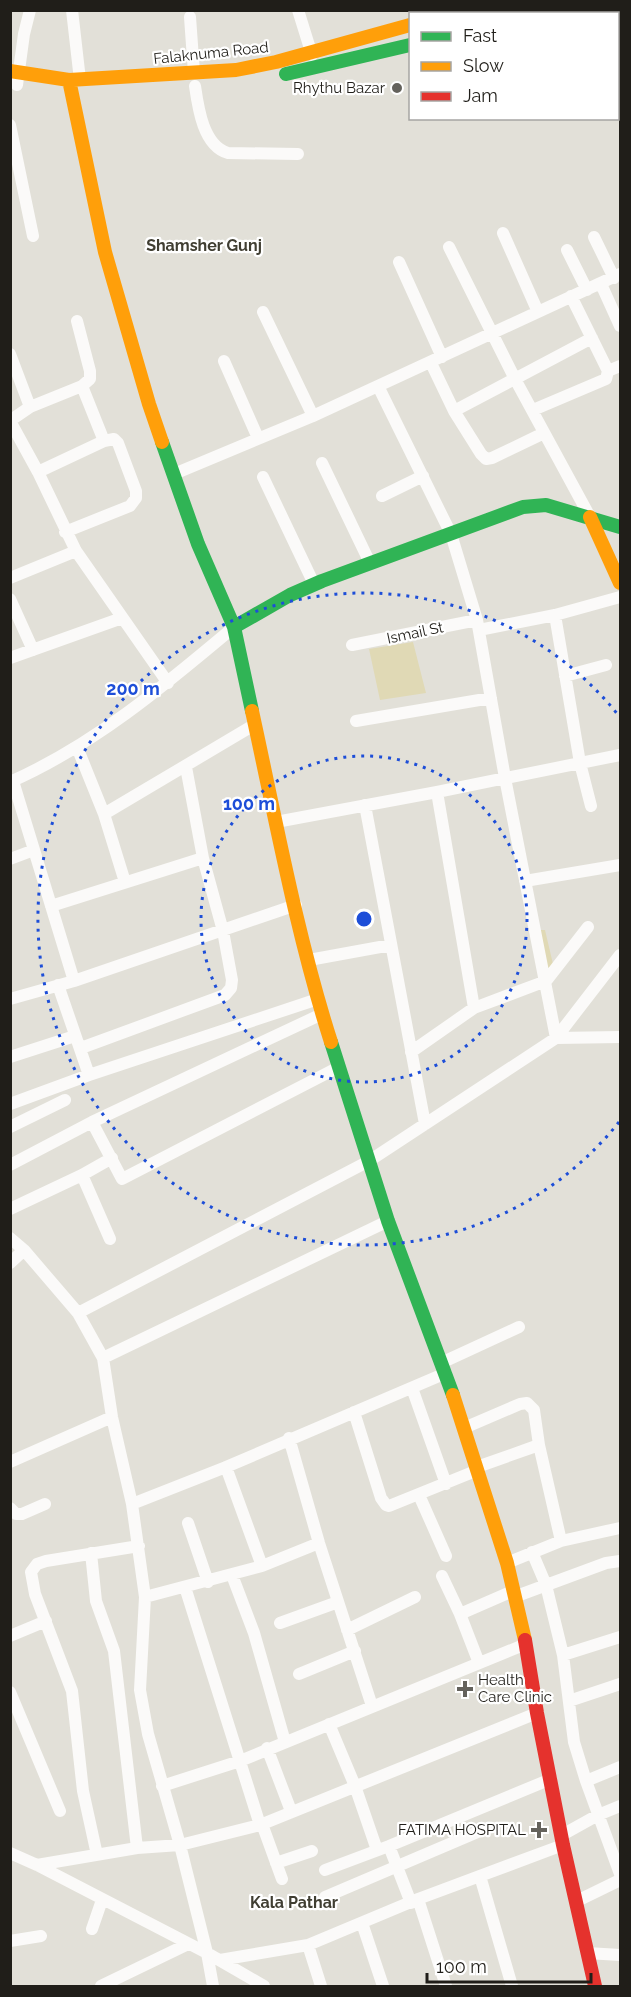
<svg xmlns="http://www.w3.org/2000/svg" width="631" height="1997" font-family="Raleway,sans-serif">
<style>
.green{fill:#e0d9b5}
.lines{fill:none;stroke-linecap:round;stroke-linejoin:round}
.street{stroke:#fbfaf9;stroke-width:12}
.fast{stroke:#30b455;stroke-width:14}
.slow{stroke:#ff9f0a;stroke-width:14}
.jam{stroke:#e5322d;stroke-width:14}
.ring{fill:none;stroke:#1d4ed8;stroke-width:3;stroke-dasharray:3 6}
.poi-dot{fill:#64625c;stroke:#fff;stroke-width:2}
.labels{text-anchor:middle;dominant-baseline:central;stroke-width:4.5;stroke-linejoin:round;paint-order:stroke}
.street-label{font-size:15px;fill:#201e19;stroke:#fff}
.poi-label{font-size:15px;fill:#201e19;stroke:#fff;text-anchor:end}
.neighbourhood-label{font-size:16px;font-weight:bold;fill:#403e32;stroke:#fff}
.centre{fill:#1d4ed8;stroke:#fff;stroke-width:3}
.ring-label{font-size:18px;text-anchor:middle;font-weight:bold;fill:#1d4ed8;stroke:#fff;stroke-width:4.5;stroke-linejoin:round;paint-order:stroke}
</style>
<rect width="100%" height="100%" fill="#e2e0d8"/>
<path class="green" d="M413,642L426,693L380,700L369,649Z
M538,930H545L553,964L546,973Z"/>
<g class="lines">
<path class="street" d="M72,10L80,80
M298,10L312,55
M190,17L194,73
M17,85L24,34L30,10
M195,86C198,107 203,146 228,153L298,154
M10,125L33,236
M503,233L538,312
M594,237L614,278
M449,247L515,379L590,517
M567,250L587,290
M399,262L442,357
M601,284L620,326
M571,296L608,371
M263,312L313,416
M10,354L30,407L11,420
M224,361L258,438
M431,363L454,411L481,454L486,459L492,458L544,433
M82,386L104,441
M378,386L451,534L477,620L505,778L556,1038L620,1037
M30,407L82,386L90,379V371L77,321
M533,410L606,379L608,371L620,366
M454,411L592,338
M10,421L38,472L76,551L168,683
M322,463L370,563
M38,472L104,441L114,439L118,443L136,491V498L130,506L65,532
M174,474L313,416L620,274
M263,477L314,584
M382,496L423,476
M10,578L76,551
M10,599L33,650
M555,615L580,763L591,806
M479,630L555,615L620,597
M352,645L477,620
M10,658L122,618
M565,676L606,665
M356,721L491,698
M77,747L104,814L254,725
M13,781L74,981
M10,782C94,745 165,685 234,627
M437,792L474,1008
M365,805L425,1124
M104,814L125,882
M276,822L437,792L620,755
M10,859L34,850
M525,881L620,865
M51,906L203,858
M309,960L391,945
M58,985L89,1075
M10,999L74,981L296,905
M81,1048L225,995L231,988L232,980L223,931L203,858L186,767
M411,1052L474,1008L546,981L588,927
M10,1057L75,1036
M10,1104L89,1075L318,999
M92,1122L122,1179L339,1067
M10,1127L65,1100
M10,1165L92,1122L322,1014
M82,1175L110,1239
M10,1209L82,1175L112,1158
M10,1238L24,1250L78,1313L103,1358L112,1417L132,1504L145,1597L140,1690L148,1734L180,1845L207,1953L213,1986
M10,1263L24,1250
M78,1313L369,1161L556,1038L620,955
M103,1358L388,1221
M441,1363L519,1327
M412,1388L446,1484
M354,1412L381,1498L386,1505L389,1506L478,1470
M464,1428L520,1404L527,1403L534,1410L539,1445L561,1541
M289,1438L319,1543L372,1706
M10,1462L112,1417
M477,1467L539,1445
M419,1495L446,1556
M132,1504L226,1467L446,1373
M10,1508L16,1514H22L45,1504
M188,1523L208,1582
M532,1552L546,1585L563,1655L574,1742L586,1781L620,1874
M91,1553L96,1601L114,1651L137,1848L180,1845L260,1825L537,1713
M507,1563L561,1541L620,1528
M262,1566L319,1543
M232,1575L254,1633L285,1742
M442,1576L460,1614L479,1663
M185,1587L260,1825
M145,1597L262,1566L226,1467
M514,1597L606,1563L620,1561
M460,1614L513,1591
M280,1623L338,1602
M347,1630L415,1597
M10,1636L46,1621
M563,1655L620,1637
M299,1674L355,1651
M10,1692L60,1811
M569,1701L620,1684
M329,1724L355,1786L377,1850
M267,1748L291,1811
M586,1781L620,1767
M162,1786L240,1761L526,1644
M262,1824L282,1879
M562,1835L598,1815L620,1806
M389,1846L411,1903
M10,1853L37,1865L207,1953L264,1986
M97,1855L83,1791L72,1691L35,1594L31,1572L37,1564L46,1561L139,1546
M276,1863L312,1851
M37,1865L137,1848
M325,1870L389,1846L551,1779
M480,1876L512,1986
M325,1897L480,1831
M418,1899L446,1986
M577,1901L620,1880
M362,1923L383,1986
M92,1929L102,1900
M10,1941L41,1936
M308,1945L321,1986
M587,1953L620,1955
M220,1960L308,1945L418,1899L563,1845
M101,1986L188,1944"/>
<path class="fast" d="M286,74L410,45
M162,442L198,544L234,627L252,711
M234,627L290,595L322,581L523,507L546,505L620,527
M331,1042L388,1221L453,1395"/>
<path class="slow" d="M451,14L460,10
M10,71L69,80L236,70L276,62L410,25
M69,80L105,252L149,404L162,442
M590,517L620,583
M252,711C276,821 297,936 331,1042
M453,1395L507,1563L525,1640"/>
<path class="jam" d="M527,14L574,10
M525,1640L537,1713L563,1845L595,1986"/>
</g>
<g class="ring">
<circle cx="364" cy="919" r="163"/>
<path d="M619 1122A326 326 0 1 1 619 716"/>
</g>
<g class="poi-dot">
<circle cx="397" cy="88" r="6"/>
<path d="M462 1680h6v6h6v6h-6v6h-6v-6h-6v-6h6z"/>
<path d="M536 1821h6v6h6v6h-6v6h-6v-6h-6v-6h6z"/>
</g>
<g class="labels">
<g class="street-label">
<text transform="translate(211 53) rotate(-6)">Falaknuma Road</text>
<text transform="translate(415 633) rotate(-12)">Ismail St</text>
</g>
<g class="poi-label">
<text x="385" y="88">Rhythu Bazar</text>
<text x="478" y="1680" text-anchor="start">Health<tspan x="478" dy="17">Care Clinic</tspan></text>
<text x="526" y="1830">FATIMA HOSPITAL</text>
</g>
<g class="neighbourhood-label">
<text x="204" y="245">Shamsher Gunj</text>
<text x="294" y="1902">Kala Pathar</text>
</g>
</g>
<circle cx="364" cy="919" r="9" class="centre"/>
<g class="ring-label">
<text x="133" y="695">200 m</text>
<text x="249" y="810">100 m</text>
</g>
<rect width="631" height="1997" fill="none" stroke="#201e19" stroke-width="24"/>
<rect x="409" y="12" width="210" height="108" fill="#ffffff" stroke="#a6a5a3" stroke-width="1.5"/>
<rect x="421" y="32" width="30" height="9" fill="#30b455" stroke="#a6a5a3" stroke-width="1.5"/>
<text x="463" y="42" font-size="18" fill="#201e19">Fast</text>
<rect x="421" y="62" width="30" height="9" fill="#ff9f0a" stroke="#a6a5a3" stroke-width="1.5"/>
<text x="463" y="72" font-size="18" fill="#201e19">Slow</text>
<rect x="421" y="92" width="30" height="9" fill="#e5322d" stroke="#a6a5a3" stroke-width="1.5"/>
<text x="463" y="102" font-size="18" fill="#201e19">Jam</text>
<path d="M427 1973v9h164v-9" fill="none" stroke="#201e19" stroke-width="3"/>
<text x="436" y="1973" font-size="18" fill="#201e19" stroke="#ffffff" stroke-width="4.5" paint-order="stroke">100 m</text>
</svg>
